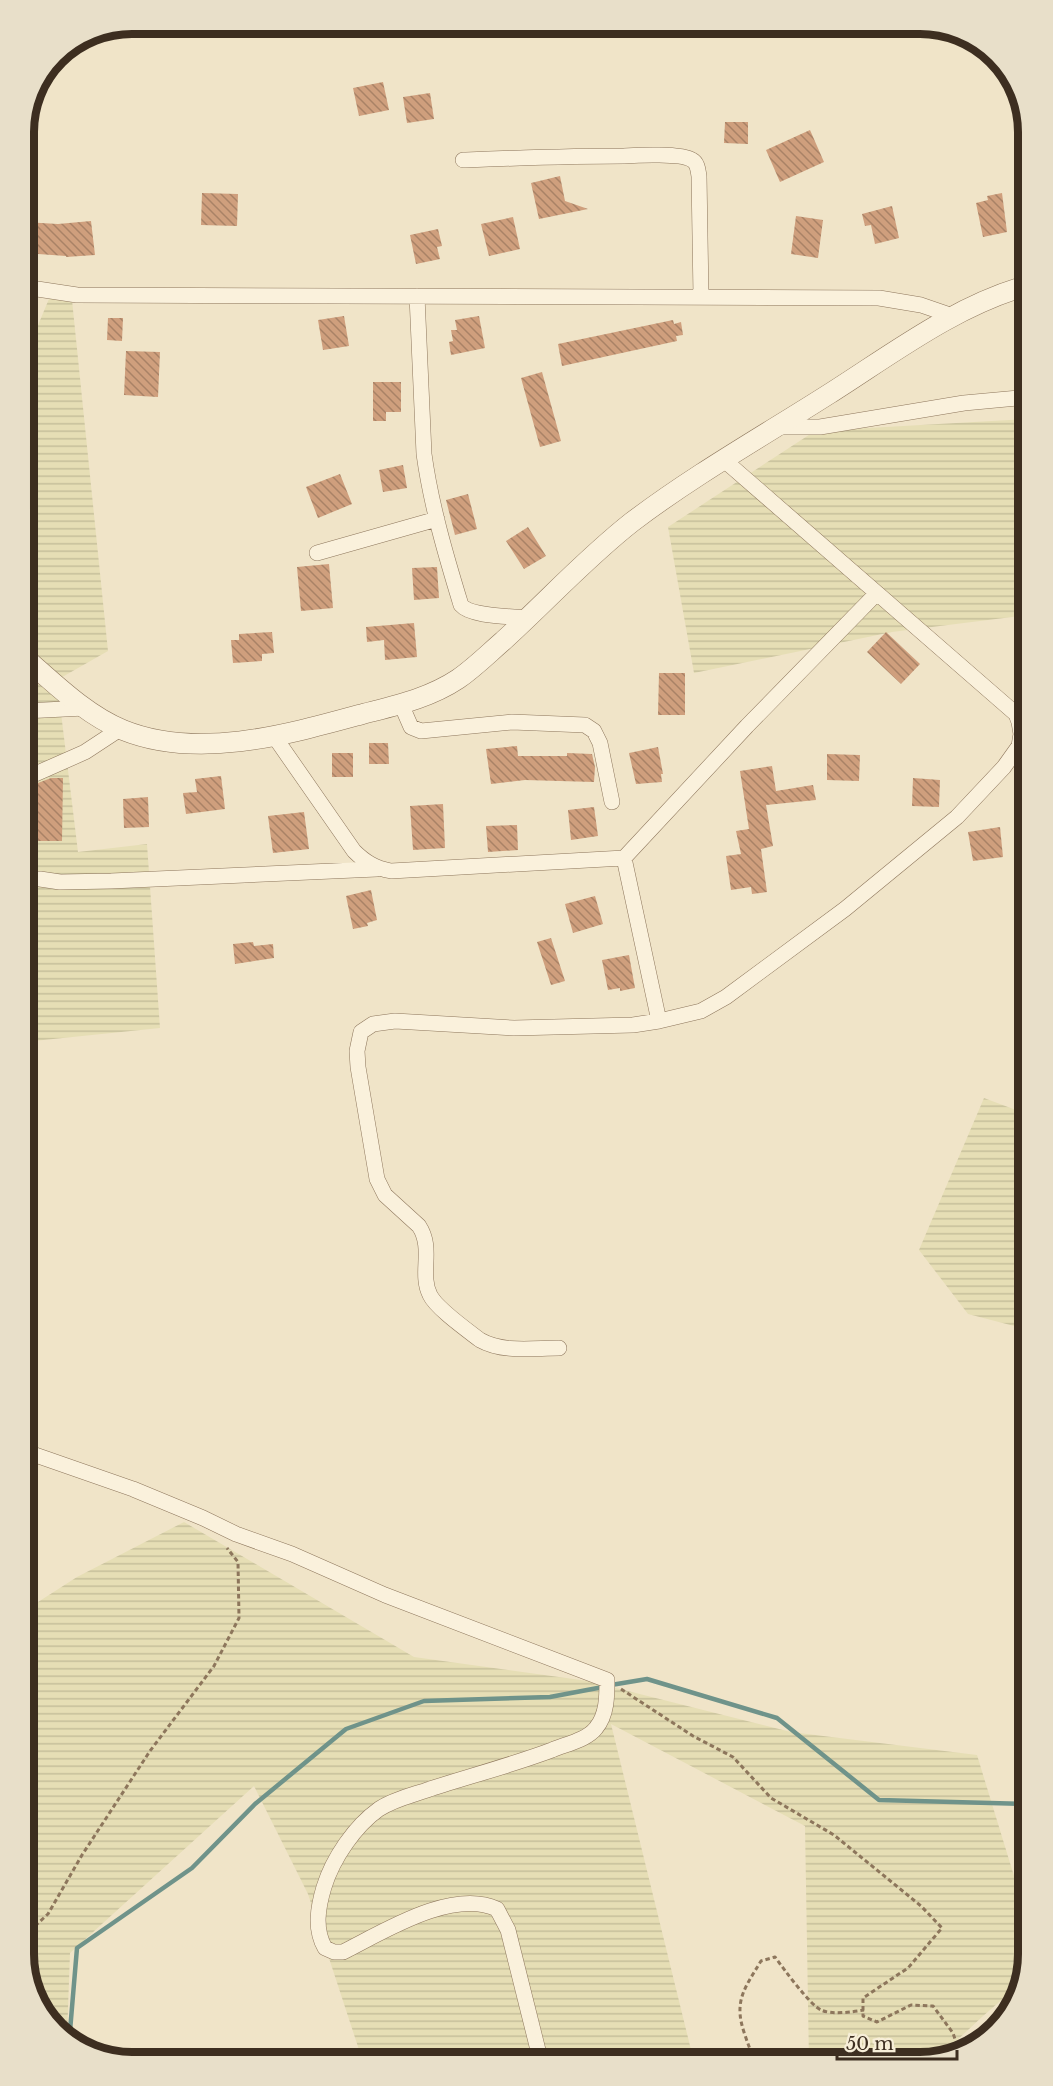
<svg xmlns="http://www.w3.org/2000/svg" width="1053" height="2086" font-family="'Libre Baskerville',serif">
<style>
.farmland{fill:url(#farmland-rules)}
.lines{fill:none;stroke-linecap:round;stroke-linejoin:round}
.stream{stroke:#6f938a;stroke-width:4.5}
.building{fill:url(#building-back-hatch)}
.minor-casing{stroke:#8d765c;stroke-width:16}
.tertiary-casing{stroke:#8d765c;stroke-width:21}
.path{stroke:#8d765c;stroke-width:3;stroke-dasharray:4.5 3;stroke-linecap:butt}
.minor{stroke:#faf1dc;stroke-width:15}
.tertiary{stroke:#faf1dc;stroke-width:20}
.rim{fill:none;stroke:#3d2e20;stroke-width:8}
</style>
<defs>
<pattern id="farmland-rules" width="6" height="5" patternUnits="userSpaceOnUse" patternTransform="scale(1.5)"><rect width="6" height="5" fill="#e6deb5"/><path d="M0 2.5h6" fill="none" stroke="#c6bf9b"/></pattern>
<pattern id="building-back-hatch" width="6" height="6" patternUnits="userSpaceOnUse" patternTransform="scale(1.5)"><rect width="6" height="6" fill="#cf9f7d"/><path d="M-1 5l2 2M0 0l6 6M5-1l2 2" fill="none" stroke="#a98266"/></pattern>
</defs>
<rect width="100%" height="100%" fill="#f0e4c8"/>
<path class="farmland" d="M51,294L72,300L108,651L57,680L78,852L147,844L160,1028L24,1042V359Z
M1029,419V615L892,632L694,673L668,527L815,431Z
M984,1098L1029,1115V1330L968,1314L919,1250Z
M184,1522L414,1657L588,1681L791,1732L977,1755L1029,1925V1953L1019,1985L983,2016L938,2058L920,2062H809L805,1826L611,1724L694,2062H363L308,1894L254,1786L70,1953L67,2037L32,1994L24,1953V1611L77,1577Z"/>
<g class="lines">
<path class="stream" d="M611,1685L647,1679L777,1718L879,1800L1029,1804
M72,2043L70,2031L77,1948L192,1868L255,1804L346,1729L424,1701L550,1697L603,1687"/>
</g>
<path class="building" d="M383,82L389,110L359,116L353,88Z
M430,93L434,119L407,123L403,97Z
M725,122H748V144L724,143Z
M810,130L824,162L780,182L766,150Z
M560,176L565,201L588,209L539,219L531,183Z
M202,193L238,194L237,226L201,225Z
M1002,193L1007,232L983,237L976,203L988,200L987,196Z
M892,206L899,238L875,244L871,225L865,226L862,214Z
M796,216L823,220L818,258L791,254Z
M513,217L520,249L489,256L481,224Z
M91,221L95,255L66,257V256L24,253V222L58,224Z
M438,229L442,246L437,247L440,259L416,264L410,235Z
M344,316L349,346L323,350L318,320Z
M479,316L485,348L451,355L449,342L453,341L451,330H457L455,320Z
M108,318H123L122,341L107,340Z
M673,320L674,324L681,322L683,335L676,336L677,341L562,366L558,344Z
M126,351L160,352L158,397L124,395Z
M542,372L561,441L540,447L521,378Z
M373,382H401V412H386V421H373Z
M403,465L407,488L383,492L379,470Z
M340,474L352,504L318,518L306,487Z
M468,494L477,529L455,535L446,500Z
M528,527L546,556L524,569L506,541Z
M329,564L333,608L301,611L297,567Z
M437,567L439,598L414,600L412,568Z
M414,623L417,657L385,660L384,640L367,642L366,627Z
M272,632L274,653L262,654V661L233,663L231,640H239V634Z
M886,632L920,664L901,684L867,652Z
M659,673H685V715H658Z
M369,743H388L389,764H369Z
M517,746L518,756H567V753L592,754L595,767L594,782L525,780L491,784L486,749Z
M658,747L663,774H661L662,782L636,784L629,753Z
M332,753H353V777H332Z
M827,754L860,755L859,781L827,780Z
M772,766L776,791L813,785L816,800L766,805L773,846L761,849L767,892L752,894L751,887L731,890L726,856L741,854L736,831L749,829L740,771Z
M221,776L225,809L186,814L183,793L197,792L195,779Z
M51,778H63L62,841H37L38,783Z
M913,778L940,780L939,807L912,806Z
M148,797L149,827L124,828L123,799Z
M443,804L445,848L413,850L410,806Z
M594,807L598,836L571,840L568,810Z
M304,812L309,849L273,853L268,816Z
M517,825L518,850L488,852L486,826Z
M1000,827L1003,857L973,861L968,832Z
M371,890L377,920L367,923L368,926L353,929L346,896Z
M595,896L603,924L573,933L565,904Z
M551,938L565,981L551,985L537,942Z
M253,942L254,946L273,944L274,958L235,964L233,944Z
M629,955L635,988L620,991V988L608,990L602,960Z"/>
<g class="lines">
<defs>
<path id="minor" d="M463,160C517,158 570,156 624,156C638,155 682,153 692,160C698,163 698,171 699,176L701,296
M24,287L77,295L879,298L921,305L953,316
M417,296L424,454C431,505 446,556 461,605C471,617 512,616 529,618
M776,427H820L964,403L1029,397
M317,553L437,519
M401,704L411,727L421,731L512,722L585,725L594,731L600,743L612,802
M24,711L85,708
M274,736L354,851C365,862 375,868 391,871L624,858L747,726L877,593
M24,779L85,752L120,729
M624,858L659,1021
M40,879L60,882L111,881L377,869
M559,1348C533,1348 503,1353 480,1340C467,1330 436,1308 430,1295C419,1273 434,1249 419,1226L385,1195L377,1179L358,1067L357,1051L361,1032L373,1024L395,1021L514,1028L633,1025L659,1021L701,1011L726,997L845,909L957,817L1004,767L1019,746L1021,734L1019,722L1016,714L724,460
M24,1451L133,1489L203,1518L236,1534L292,1554L385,1595L607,1680C607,1696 607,1715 596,1728C587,1740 566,1744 552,1750C512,1765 470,1776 430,1789C413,1795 394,1799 379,1809C355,1826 333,1858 324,1887C318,1907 314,1929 325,1948L334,1952H343C383,1932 452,1888 497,1909L508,1930L541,2062"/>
<path id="tertiary" d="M24,657C54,683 86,715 123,730C197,760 286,735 359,715C393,706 428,699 458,679C474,668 488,654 503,641C546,602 586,558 632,522C694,475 763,436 829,394C892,354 956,305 1029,285"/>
</defs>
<use href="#minor" class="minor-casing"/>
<use href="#tertiary" class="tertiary-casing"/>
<path class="path" d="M621,1689L693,1736L733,1757L771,1798L834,1835L921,1906L942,1928L908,1968L863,1998V2016L877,2022L911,2005L933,2006L953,2033L960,2054
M24,1936L48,1914L82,1855L150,1751L214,1666L239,1618L238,1562L227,1548
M753,2062C752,2052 748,2045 745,2035C733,2002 744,1989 761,1961L775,1957C783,1968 810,2005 821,2010C832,2015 852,2012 864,2010"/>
<use href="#minor" class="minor"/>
<use href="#tertiary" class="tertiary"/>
</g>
<path d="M0 0H1053V2086H0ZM132 34H920A98 98 0 0 1 1018 132V1954A98 98 0 0 1 920 2052H132A98 98 0 0 1 34 1954V132A98 98 0 0 1 132 34Z" fill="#e8dfc9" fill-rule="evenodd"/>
<path class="rim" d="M132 34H920A98 98 0 0 1 1018 132V1954A98 98 0 0 1 920 2052H132A98 98 0 0 1 34 1954V132A98 98 0 0 1 132 34Z"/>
<path d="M837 2050v9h120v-9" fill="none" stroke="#3d2e20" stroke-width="3"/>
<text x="846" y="2050" font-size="18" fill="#3d2e20" stroke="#f7eed8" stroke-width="4.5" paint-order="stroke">50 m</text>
</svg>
